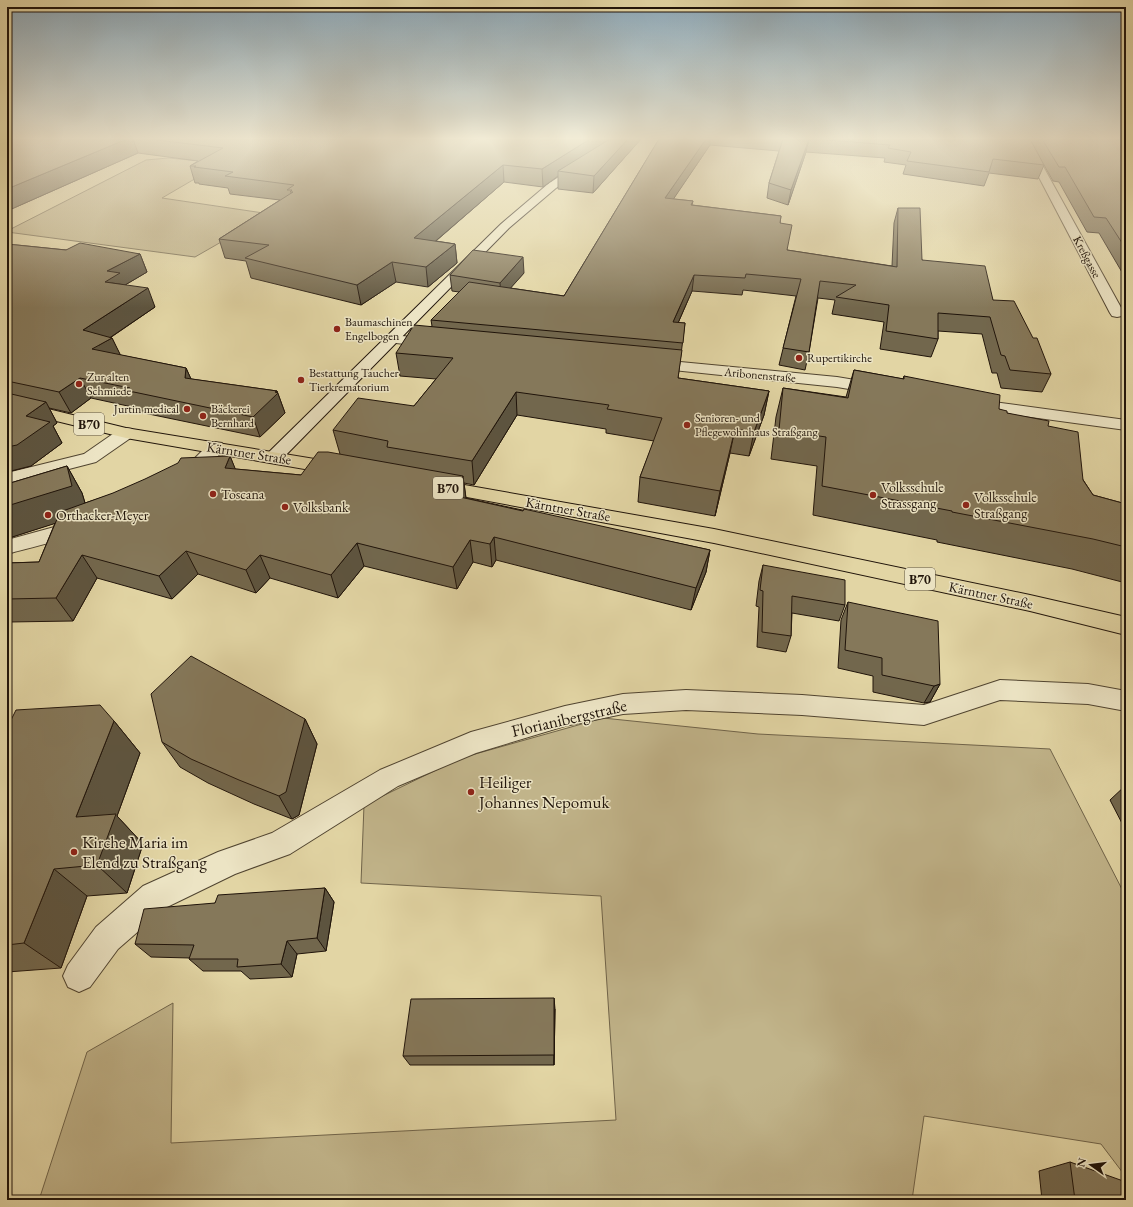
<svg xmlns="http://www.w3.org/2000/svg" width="1133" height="1207" font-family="'EB Garamond',serif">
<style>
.green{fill:#c1b48a;stroke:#70644a}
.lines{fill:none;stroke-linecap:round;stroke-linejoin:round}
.street-casing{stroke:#504430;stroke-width:2}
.secondary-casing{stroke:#20140a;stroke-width:2}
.primary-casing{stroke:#20140a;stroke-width:2}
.street{fill:#ece4c4;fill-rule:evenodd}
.secondary{fill:#ece4c4;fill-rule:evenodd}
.primary{fill:#e2d5a4;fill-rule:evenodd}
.wall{fill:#72674d;stroke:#20140a}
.shaded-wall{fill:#5d543f;stroke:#20140a}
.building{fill:#85785a;stroke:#20140a}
.poi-dot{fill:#8f2418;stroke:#ece4c4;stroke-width:1.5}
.labels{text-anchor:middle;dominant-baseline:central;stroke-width:3;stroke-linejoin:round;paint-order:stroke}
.far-street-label{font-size:12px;fill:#20140a;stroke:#ece4c4}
.far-poi-label{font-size:12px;fill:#20140a;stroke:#ece4c4;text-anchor:start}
.shield{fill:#ece4c4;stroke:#5d5242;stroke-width:1}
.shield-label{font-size:13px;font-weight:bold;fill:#20140a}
.street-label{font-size:14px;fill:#20140a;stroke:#ece4c4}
.poi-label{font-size:14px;fill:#20140a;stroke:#ece4c4;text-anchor:start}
.near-street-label{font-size:17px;fill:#20140a;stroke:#ece4c4}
.near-poi-label{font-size:17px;fill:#20140a;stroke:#ece4c4;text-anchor:start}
</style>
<rect width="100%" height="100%" fill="#e2d5a4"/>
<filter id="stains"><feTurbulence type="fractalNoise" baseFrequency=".005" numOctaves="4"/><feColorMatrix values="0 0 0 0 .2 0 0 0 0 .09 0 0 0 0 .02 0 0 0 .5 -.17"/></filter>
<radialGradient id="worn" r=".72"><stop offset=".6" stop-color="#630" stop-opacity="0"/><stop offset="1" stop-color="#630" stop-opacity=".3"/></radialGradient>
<path class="green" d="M168,158L222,163L162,198L270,214L195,257L7,232V231L146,160Z
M603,718L758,734L1050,749L1126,897V1177L1101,1144L924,1116L912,1200H39L87,1052L173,1003L171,1143L616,1120L601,896L361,883L364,805L461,758Z"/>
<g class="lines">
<defs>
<path id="street" d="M1019,139H1028L1124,313L1122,316L1117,317L1112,316L1110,313Z
M391,335L434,339L439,340L441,343L439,346L434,347L386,342L384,339L386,336Z
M649,359L837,377L879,384L885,386L887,389L885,392L879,394L837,387L644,367L641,364L644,361Z
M971,399L1126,420V430L965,408L963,404L965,400Z
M126,428L132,429L135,433L132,437L96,462L7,485V473L84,454L120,429Z
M216,442L222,443L225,447C215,461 195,484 176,479L174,475L176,471L190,463L210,443Z
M79,518L86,520L89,525C81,537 24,549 7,554V540L58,526Z
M1000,680L1088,684L1126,691V711L1088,704L1000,700L924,725L802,715L686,710L623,714L565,726L476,753L398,786L290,854L235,874L165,908L118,949L90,987L79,992L68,987L63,976L68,965L96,927L143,886L218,852L272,833L380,770L471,732L565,706L623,694L686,690L802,695L924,705Z"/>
<path id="secondary" d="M620,139H631L556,188L509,228L280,461L274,462L268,461L265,457L268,453L501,224L548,184L598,151Z"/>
<path id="primary" d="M7,399L126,428L339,463L345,465L348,469L345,473L339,475L126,438L7,409Z
M436,480L714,529L1030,595L1126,617V635L1030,611L714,543L429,490L427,486L429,482Z"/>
</defs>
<use href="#street" class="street-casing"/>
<use href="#secondary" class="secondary-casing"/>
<use href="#primary" class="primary-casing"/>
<use href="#street" class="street"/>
<use href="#secondary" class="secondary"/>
<use href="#primary" class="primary"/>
</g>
<path class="wall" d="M7,139H641L593,193L558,189V176L543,187L504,182L436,241L455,244L457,263L428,287L396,282L361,305L251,278L246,261L225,258L219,239L280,200L230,194L228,188L199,184V183H195L190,166L198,161L138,153L7,211Z
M659,139H1126V279L1099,233L1087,232L1059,182L1053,181L1044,165L1038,179L989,173L984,186L903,174L906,165L884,162L885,158L806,152L788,205L767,198L769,183L779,151L710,145L673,199L693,201L692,205L781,216L780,223L787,250L892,266L894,223L898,208L922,260L993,300L1051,374L1042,392L1001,388L997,373H992L982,334L938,331V339L931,357L880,349L884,322L832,314L835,300L818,298L809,352L805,370L779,365L796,296L743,290L742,295L692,291L678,323H685L678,378L769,391L764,415L749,456L730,453L715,516L638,502L640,477L654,441L606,433V429L517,415L474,485L464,483L466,498L710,550L706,572L691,610L496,560L492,567L473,562L457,589L364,566L338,598L270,578L256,593L198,574L172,599L97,578L73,621L9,622L7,627V563L39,562L55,523L9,538L7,535V484L67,466L82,493L85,503L230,456L235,469L301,475L340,454L333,430L414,406L436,379L400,376L396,353L432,326L431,320L459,292L452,291L450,275L524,273L510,288L564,296Z
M7,244L66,250L140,254L147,272L125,285L155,307L110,338H112L120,355L186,368L191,379L277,391L285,413L260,437L139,412L137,408L91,398L71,413L49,408L57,423L53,426L62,443L31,466L7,472Z
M854,370L903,379L904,376L999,409L1007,413L1048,426L1093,495L1126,504V583L1072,569L937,542V540L813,515L817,466L771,459L776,417L783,388L846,397Z
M763,565L845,605L839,621L792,613L791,636L786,652L757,647L759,607L756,606L759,581Z
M848,602L940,684L930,702L924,703L873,692V676L838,668L841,620Z
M305,719L317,744L299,815L292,819L254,804L208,783L180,767L162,742Z
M114,721L140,753L117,816L143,844L127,893L87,896L61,968L7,972V728Z
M1126,785V831L1110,800Z
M325,888L334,902L326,951L297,954L292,977L250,979L241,971H203L189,959L190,958L151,957L135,944L215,903Z
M555,1009L554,1065H410L403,1056Z
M1070,1162L1126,1200H1042L1039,1171Z"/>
<path class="shaded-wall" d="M127,139H133L138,153L7,211V189Z
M590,139H617L558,171V176L543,187L542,169Z
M628,139H641L593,193L594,176Z
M706,139H710V145L664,213L665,198Z
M809,139L806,152L788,205L791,190Z
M503,165L504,182L417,257L414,238Z
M455,244L457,263L428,287L426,267Z
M140,254L147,272L125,285L105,282L107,271Z
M523,257L524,273L501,299L500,283Z
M392,262L396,282L361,305L357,285Z
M694,275L692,291L671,339L673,322Z
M148,288L155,307L99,345L112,338L122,358L102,369L83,330Z
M186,368L195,388L185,378Z
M80,378L91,398L71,413L59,392Z
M277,391L285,413L260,437L253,417Z
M769,391L764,415L749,456L754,432Z
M516,392L517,415L474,485L472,461Z
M46,402L57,423L53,426L62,443L31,466L7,472V447L26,416Z
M735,429L730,453L715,516L720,491Z
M230,456L239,478L225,468Z
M67,466L82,493L88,513L9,538L7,535V506Z
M463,476L466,499L451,495Z
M494,537L496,560L492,567L490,544Z
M470,540L473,562L457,589L453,567Z
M357,543L364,566L338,598L331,575Z
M710,550L706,572L691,610L696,588Z
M186,551L198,574L172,599L159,576Z
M82,555L97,578L73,621L56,598Z
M260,555L270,578L256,593L246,570Z
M7,620L9,622L7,627Z
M940,684L930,702L924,703L934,686Z
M305,719L317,744L299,815L292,819L279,796Z
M114,721L140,753L117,816L143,844L127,893L97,865L76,817Z
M54,869L87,896L61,968L24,943Z
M325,888L334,902L326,951L317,938Z
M287,941L297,954L292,977L281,964Z
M554,998L555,1009L554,1065Z"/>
<path class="building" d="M7,139H127L7,189Z
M149,139H590L542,169L503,165L414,238L455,244L426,267L392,262L357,285L245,258L269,245L219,239L293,192H290L292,190H287L294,185L225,176L233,172L194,167L196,166H190L223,148Z
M610,139H628L594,176L558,171Z
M659,139H706L665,198L693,201L691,205L781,216L780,223L792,225L787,250L897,267L898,208H920L922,260L985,266L993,300L1014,301L1033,338H1037L1051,374L1010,370L1005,356L1001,355L990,317L938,313V339L886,331L889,305L836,297L856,285L820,281L809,352L783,348L801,279L746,274L745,278L694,275L673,322L685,323L683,343L431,320L469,282L564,296Z
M783,139H809L791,190L769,183Z
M815,139H1030L1044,165L993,159L989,172L907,161L911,152L888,148L890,145Z
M1042,139H1126V249L1106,218L1094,217L1065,167H1059Z
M80,243L140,254L107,271L120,273L105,282L148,288L83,330L112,338L92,349L186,368L185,378L277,391L275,392L278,393L253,417L129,391L130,388L80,378L59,392L7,381V244L66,250Z
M473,250L523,257L500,283L450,275Z
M414,325L682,350L678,378L769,391L754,432L735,429L720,491L640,477L662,418L607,409L609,405L516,392L472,461L387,447L388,441L333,430L358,398L414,406L453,358L396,353Z
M854,370L904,379V376L1000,395L999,409L1007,411V413L1049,421L1048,426L1078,432L1083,480L1093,495L1126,504V547L1093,539L952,512V511L822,486L826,437L779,430L783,388L848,398Z
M7,393L46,402L26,416L50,422L17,445L7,447Z
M318,452H328L463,476L451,495L523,511L524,509L710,550L696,588L494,537L490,544L470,540L453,567L357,543L331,575L260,555L246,570L186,551L159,576L82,555L56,598L7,599V563L39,562L60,512L113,493L145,479L178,463L181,458L230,456L225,468L301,475Z
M67,466L72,486L7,506V484Z
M763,565L845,580V605L792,596L791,636L762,632L763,591L760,590Z
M848,602L938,621L940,684L934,686L882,675V658L845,650Z
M191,656L305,719L286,792L279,796L239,780L191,759L162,742L151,694Z
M100,705L114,721L76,817L116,814L97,865L54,869L24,943L7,945V728L16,710Z
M325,888L317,938L287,941L281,964L237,967L238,959H189L194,945L135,944L144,909L215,903L218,895Z
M554,998V1055L403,1056L411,999Z
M1070,1162L1126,1182V1200H1075Z"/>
<linearGradient id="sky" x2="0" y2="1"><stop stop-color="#8ba7b8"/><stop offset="0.45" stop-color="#f2ecd6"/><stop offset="1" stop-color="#f2ecd6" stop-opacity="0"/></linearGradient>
<rect width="1133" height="308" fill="url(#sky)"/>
<g class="poi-dot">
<circle cx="337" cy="329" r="4"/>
<circle cx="799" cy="358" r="4"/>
<circle cx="301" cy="380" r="4"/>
<circle cx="79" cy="384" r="4"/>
<circle cx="187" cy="409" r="4"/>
<circle cx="203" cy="416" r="4"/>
<circle cx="687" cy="425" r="4"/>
<circle cx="213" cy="494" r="4"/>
<circle cx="873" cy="495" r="4"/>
<circle cx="966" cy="505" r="4"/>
<circle cx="285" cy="507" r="4"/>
<circle cx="48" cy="515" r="4"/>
<circle cx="471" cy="792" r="4"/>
<circle cx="74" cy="852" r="4"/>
</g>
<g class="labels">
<g class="far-street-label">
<text transform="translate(1087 257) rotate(62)">Kreßgasse</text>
<text transform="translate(760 375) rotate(5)">Aribonenstraße</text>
</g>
<g class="far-poi-label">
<text x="345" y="322">Baumaschinen<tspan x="345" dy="14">Engelbogen</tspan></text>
<text x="807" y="358">Rupertikirche</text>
<text x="309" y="373">Bestattung Taucher<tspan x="309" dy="14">Tierkrematorium</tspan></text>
<text x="87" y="377">Zur alten<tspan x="87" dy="14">Schmiede</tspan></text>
<text x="179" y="409" text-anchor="end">Jurtin medical</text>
<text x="211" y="409">Bäckerei<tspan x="211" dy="14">Bernhard</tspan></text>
<text x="695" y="418">Senioren- und<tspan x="695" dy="14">Pflegewohnhaus Straßgang</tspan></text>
</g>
<g class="shield">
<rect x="74" y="413" width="30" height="22" rx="3"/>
<rect x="433" y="477" width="30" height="22" rx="3"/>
<rect x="905" y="568" width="30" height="22" rx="3"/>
</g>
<g class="shield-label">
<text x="89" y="424">B70</text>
<text x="448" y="488">B70</text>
<text x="920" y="579">B70</text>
</g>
<g class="street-label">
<text transform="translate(249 453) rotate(9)">Kärntner Straße</text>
<text transform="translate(568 509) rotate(10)">Kärntner Straße</text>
<text transform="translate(991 595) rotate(12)">Kärntner Straße</text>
</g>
<g class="poi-label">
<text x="881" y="487">Volksschule<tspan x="881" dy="16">Strassgang</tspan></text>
<text x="221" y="494">Toscana</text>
<text x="974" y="497">Volksschule<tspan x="974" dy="16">Straßgang</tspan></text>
<text x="293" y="507">Volksbank</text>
<text x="56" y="515">Orthacker-Meyer</text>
</g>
<g class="near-street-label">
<text transform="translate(569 718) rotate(-13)">Florianibergstraße</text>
</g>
<g class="near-poi-label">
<text x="479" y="782">Heiliger<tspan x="479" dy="20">Johannes Nepomuk</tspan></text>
<text x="82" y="842">Kirche Maria im<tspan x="82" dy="20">Elend zu Straßgang</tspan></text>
</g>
</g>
<rect width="1133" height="1207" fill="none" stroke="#e2d5a4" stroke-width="24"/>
<rect x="8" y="8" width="1117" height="1191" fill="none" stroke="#20140a" stroke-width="2"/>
<rect x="12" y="12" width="1109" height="1183" fill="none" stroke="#20140a"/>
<g transform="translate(1091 1165) rotate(284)" stroke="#ece4c4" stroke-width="3" paint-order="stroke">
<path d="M0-3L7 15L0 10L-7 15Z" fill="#20140a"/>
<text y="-6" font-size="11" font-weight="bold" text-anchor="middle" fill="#20140a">N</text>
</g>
<rect width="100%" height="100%" filter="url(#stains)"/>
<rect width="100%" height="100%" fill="url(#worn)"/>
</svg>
